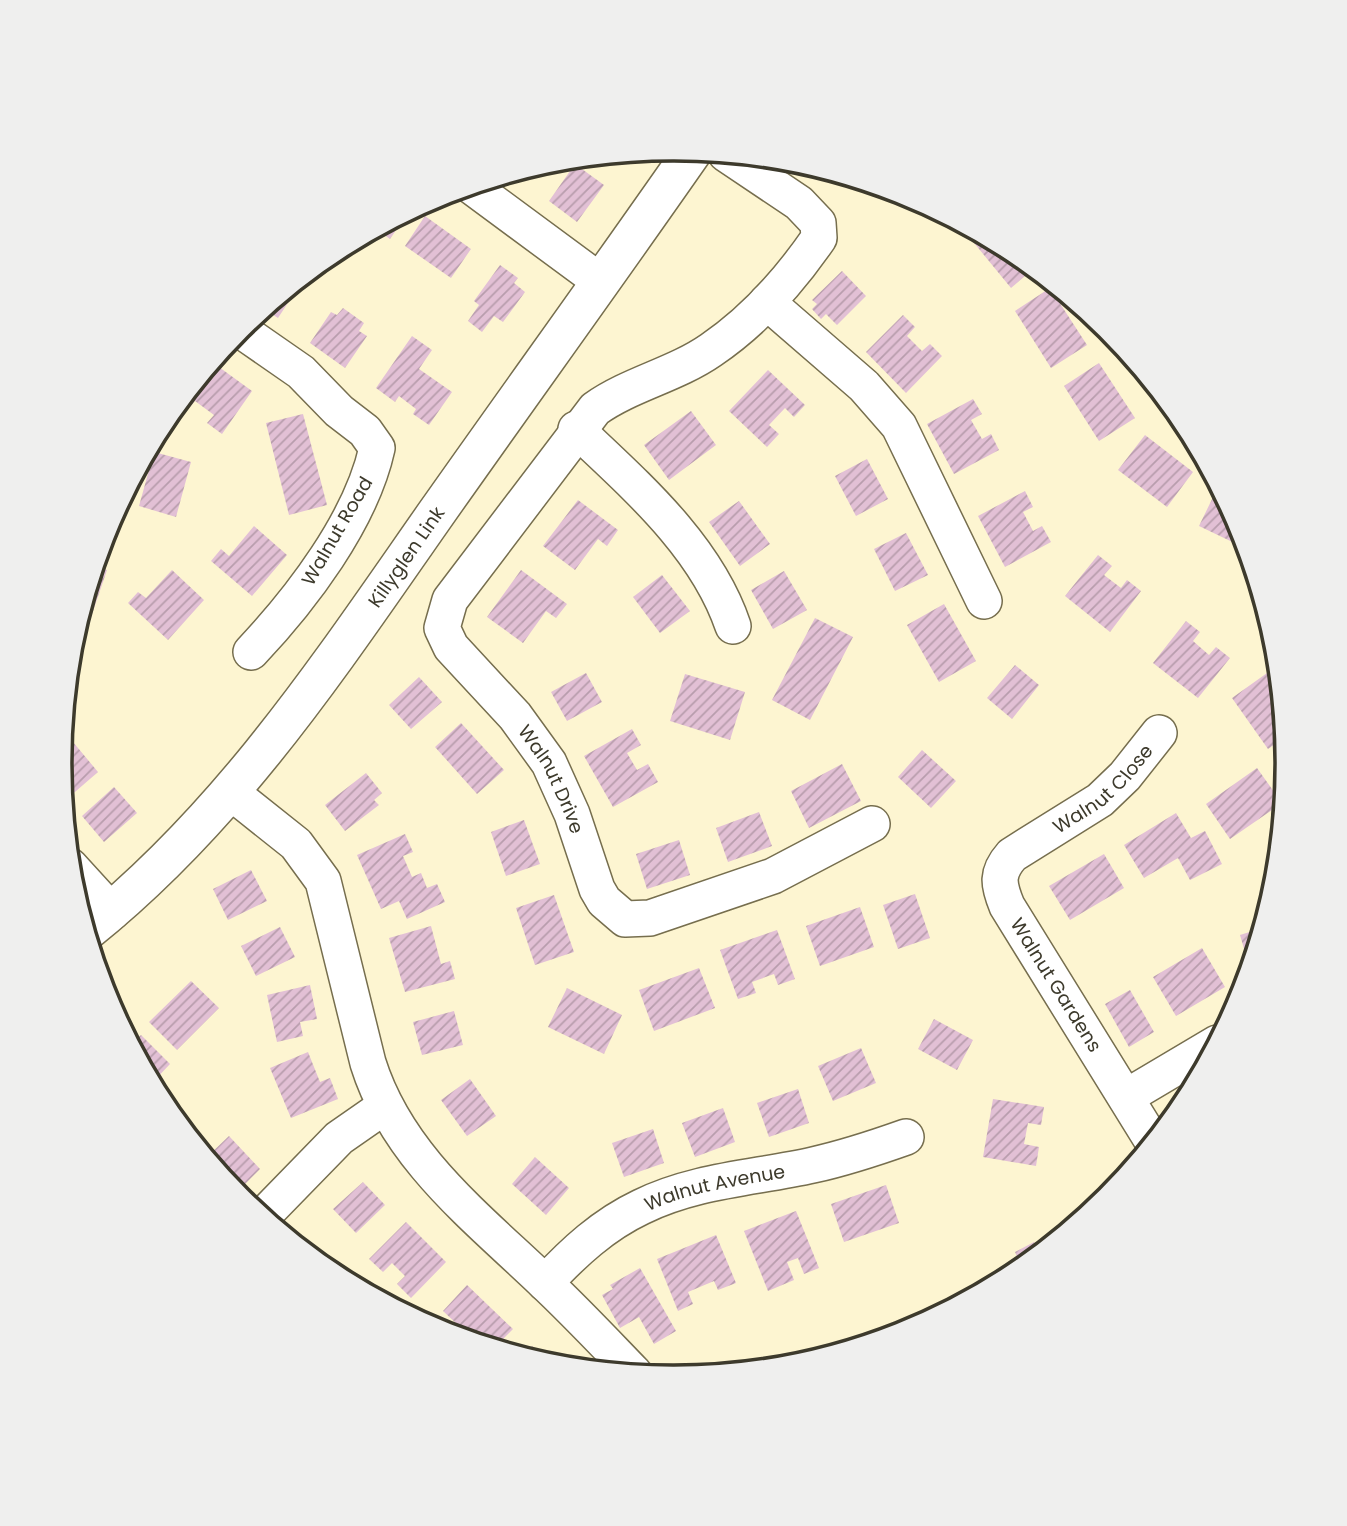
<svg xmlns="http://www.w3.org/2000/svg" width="1347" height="1526" font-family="Poppins,sans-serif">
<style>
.building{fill:url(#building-hatch)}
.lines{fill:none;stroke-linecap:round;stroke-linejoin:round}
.minor-casing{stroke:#766e4e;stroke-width:38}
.tertiary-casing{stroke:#766e4e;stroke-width:41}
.minor{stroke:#fff;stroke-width:35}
.tertiary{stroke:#fff;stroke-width:38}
.labels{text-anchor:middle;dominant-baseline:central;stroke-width:6;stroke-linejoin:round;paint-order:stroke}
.street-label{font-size:19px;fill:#3d3a2c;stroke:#fff}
.rim{fill:none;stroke:#3d3a2c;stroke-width:3.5}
</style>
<defs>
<pattern id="building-hatch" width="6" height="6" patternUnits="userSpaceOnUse" patternTransform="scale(1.75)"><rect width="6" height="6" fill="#e2c0d5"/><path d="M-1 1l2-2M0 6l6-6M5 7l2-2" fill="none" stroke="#b89dad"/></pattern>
</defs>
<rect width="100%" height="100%" fill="#fdf5d1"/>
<path class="building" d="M575,164L604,185L577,222L549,201Z
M403,215L405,217L390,239L376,229Z
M425,216L471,249L451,278L405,246Z
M977,232L1015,253L1034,268L1011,288L970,238Z
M500,265L518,278L514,283L525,292L503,322L494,316L482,332L468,321L479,305L474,301Z
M842,271L866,296L837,325L826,314L821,319L812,309L817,304L812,300Z
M295,283L299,286L278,318L264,309Z
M1050,288L1087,345L1051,368L1015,311Z
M343,308L364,323L359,331L367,336L345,368L310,343L331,312L337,315Z
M903,315L915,327L907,336L922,351L930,344L942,356L906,393L866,352Z
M412,336L432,350L419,369L452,392L429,425L413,414L416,409L399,396L395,402L376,388Z
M212,362L252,391L222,434L207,423L214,415L195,401L188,409L179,402Z
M1099,363L1135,418L1099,441L1064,386Z
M768,370L805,405L794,417L785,408L769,425L779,434L767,447L729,411Z
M973,399L982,414L971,420L982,439L991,434L999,450L954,474L927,424Z
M691,411L716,445L669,480L644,445Z
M303,414L327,505L289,515L266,423Z
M1145,435L1193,472L1167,507L1118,470Z
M154,452L191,462L176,517L139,506Z
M867,459L888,499L856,516L835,476Z
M1025,491L1033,507L1023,512L1033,531L1042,526L1051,542L1005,567L978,516Z
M1216,491L1223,495L1241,528L1247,549L1199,526Z
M578,500L618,530L607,546L598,539L575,570L543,546Z
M739,501L770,544L740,566L709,522Z
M254,526L287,555L252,596L211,561L221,549L229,556Z
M906,533L928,575L895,591L874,549Z
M1098,555L1112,566L1104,575L1121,588L1127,580L1141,591L1110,632L1065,596Z
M95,566L107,570L90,620L80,616Z
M172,570L204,600L168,640L128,603L138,592L146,598Z
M521,570L567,604L556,618L546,611L523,643L487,617Z
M784,571L807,610L773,629L751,590Z
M662,575L690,611L660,633L633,597Z
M944,604L976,661L939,682L907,625Z
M815,618L853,637L810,720L772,700Z
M1186,621L1200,632L1193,641L1209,655L1216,647L1230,658L1198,698L1153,663Z
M1015,665L1039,685L1012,719L987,698Z
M1274,668L1279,674L1280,689L1276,692L1281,699L1285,737L1268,749L1232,698Z
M586,673L602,702L567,721L551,692Z
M685,674L745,692L730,740L670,721Z
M419,677L442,702L411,729L389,705Z
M461,723L504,770L477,794L435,747Z
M632,729L641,745L627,753L637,770L648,764L658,782L613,807L584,756Z
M68,736L98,772L68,798L62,791L60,763L62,742Z
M922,750L956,781L931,808L898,777Z
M842,764L861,801L809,828L791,791Z
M1257,768L1282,803L1230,839L1206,804Z
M366,773L382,793L374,800L379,805L345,831L325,805Z
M114,787L137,813L104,842L82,816Z
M759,812L772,846L728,862L716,828Z
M1176,813L1191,838L1205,831L1222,864L1190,880L1178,858L1144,878L1124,845Z
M524,820L540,864L506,876L491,832Z
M405,834L413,852L403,856L412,877L421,873L427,888L437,884L445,902L407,919L399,901L381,909L357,855Z
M679,840L690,875L647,889L636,854Z
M1104,854L1124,888L1070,920L1049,886Z
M251,870L267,901L228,920L213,889Z
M915,894L930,938L898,949L883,905Z
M554,895L574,952L535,965L516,908Z
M860,907L874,947L820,966L806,926Z
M431,926L441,964L450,961L455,979L405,992L389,938Z
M280,927L295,957L256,976L241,946Z
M1262,928L1250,969L1240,935Z
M777,930L795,979L778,985L774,974L752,982L756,993L738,999L720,950Z
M1202,948L1225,987L1176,1016L1153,977Z
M699,968L715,1008L654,1031L639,990Z
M191,981L219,1008L177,1050L149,1022Z
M310,985L317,1019L300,1022L303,1036L277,1042L267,995Z
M567,988L622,1015L604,1054L548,1027Z
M1130,990L1154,1032L1129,1047L1105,1004Z
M454,1011L463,1045L422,1055L413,1022Z
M934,1019L973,1040L957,1070L918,1049Z
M141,1035L170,1064L152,1083L131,1044Z
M861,1048L876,1083L833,1101L818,1066Z
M308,1052L320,1082L330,1078L338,1099L291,1118L270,1068Z
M470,1079L496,1116L467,1136L441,1100Z
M798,1089L809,1123L769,1137L757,1103Z
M993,1099L1044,1107L1041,1125L1028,1123L1024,1144L1039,1147L1036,1166L983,1157Z
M723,1108L735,1142L695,1157L682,1123Z
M653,1129L664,1163L624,1177L612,1143Z
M229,1136L260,1169L236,1193L207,1157Z
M535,1157L569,1188L546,1215L512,1184Z
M363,1182L385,1205L356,1233L333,1209Z
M886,1185L899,1223L844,1242L831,1204Z
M796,1211L819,1268L804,1274L798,1258L787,1262L794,1280L768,1291L744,1231Z
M406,1222L446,1262L411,1298L397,1284L405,1276L392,1263L383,1272L369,1259Z
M716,1235L736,1283L718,1290L714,1281L688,1292L693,1304L678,1311L657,1259Z
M1034,1242L1040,1253L1022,1267L1015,1252Z
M640,1268L676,1331L654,1344L639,1317L620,1328L602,1295L613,1289L610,1285Z
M467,1285L513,1329L495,1347L475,1341L443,1311Z
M532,1346L550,1364L522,1356Z"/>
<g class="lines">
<defs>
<g id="minor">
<path id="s1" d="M726,154L799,203L818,223L819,238C790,280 754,321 711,350C675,375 630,384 595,409L450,600L442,628L451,647L515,716L549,763L572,814L597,889L604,901L625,919L650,918L773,876L872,824"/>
<path d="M471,186L601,282"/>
<path d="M767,302L864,386L899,426L984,601"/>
<path d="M239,329L301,372L339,411L365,431L377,448C361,521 301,599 251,652"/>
<path d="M576,429C636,486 706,546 733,626"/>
<path d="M232,793L296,844L323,881L368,1063C397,1156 475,1216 543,1281C575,1311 604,1342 634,1373"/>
<path d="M70,866L112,912"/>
<path d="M1126,1097L1217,1043"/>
<path id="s2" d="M1153,1142L1007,906C998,884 996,873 1012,855L1100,800L1125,776L1159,733"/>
<path d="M263,1216L339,1138L385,1106"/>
<path id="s3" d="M545,1283C574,1252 603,1225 641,1207C696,1180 755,1178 813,1165C845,1158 875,1148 906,1137"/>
</g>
<g id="tertiary">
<path id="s4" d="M86,932C231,816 330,665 435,515C521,393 608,273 693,151"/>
</g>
</defs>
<use href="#minor" class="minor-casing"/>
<use href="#tertiary" class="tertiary-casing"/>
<use href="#minor" class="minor"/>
<use href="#tertiary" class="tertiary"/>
</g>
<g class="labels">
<g class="street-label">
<text transform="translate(337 531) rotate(-60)">Walnut Road</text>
<text stroke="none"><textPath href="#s4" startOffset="495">Killyglen Link</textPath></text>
<text stroke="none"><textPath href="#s1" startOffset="875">Walnut Drive</textPath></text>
<text stroke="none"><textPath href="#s2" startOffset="446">Walnut Close</textPath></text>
<text transform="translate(1056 985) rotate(58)">Walnut Gardens</text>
<text stroke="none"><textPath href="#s3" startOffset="200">Walnut Avenue</textPath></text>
</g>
</g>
<path d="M0 0H1347V1526H0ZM673 161H674A601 601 0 0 1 1275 762V764A601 601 0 0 1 674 1365H673A601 601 0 0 1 72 764V762A601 601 0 0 1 673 161Z" fill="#efefee" fill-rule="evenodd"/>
<path class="rim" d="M673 161H674A601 601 0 0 1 1275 762V764A601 601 0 0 1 674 1365H673A601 601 0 0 1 72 764V762A601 601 0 0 1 673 161Z"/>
</svg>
